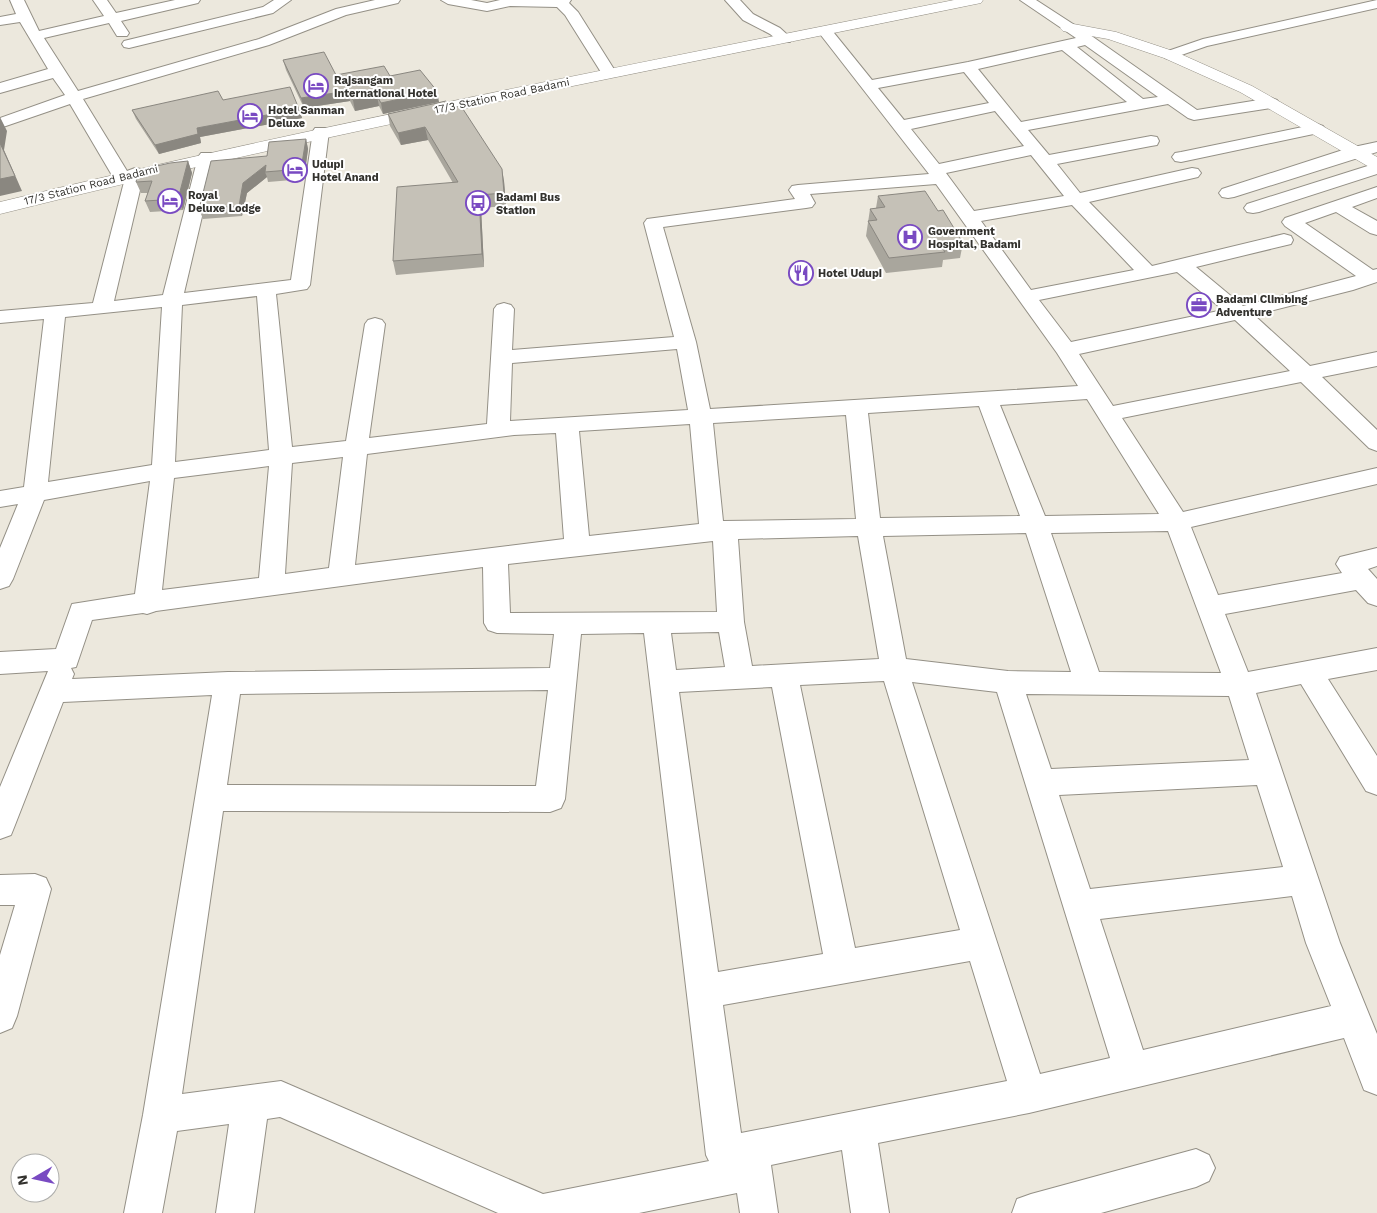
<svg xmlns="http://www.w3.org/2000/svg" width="1377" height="1213" font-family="'Work Sans',sans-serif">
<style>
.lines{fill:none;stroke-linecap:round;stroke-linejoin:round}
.street-casing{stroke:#949086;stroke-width:2}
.secondary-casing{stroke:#949086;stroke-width:1}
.highway-casing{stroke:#949086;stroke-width:1}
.street{fill:#fff;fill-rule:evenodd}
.secondary{fill:#fff;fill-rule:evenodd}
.highway{fill:#fff;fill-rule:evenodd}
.wall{fill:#a9a69d}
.shaded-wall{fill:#8a8780}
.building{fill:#c5c1b7;stroke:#8a8780}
.labels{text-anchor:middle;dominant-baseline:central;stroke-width:4;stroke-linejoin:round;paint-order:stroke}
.far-poi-label{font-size:11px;font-weight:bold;fill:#33322e;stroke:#fff;text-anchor:start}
.far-street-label{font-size:11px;fill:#33322e;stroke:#fff}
</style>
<rect width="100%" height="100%" fill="#ece8dd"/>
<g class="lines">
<defs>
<path id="street" d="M10,0H24L39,31L104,16L93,0H107L116,13L175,0H200L198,3L121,21L129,33L127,36H117L109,23L44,38L78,91L259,39L336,9L375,0H400L398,3L346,15L269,45L83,99L127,171L135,168L141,169L144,173L114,301L163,295L198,157L201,153H213L216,157L184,293L291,280L313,131L315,128H327L329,131L310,285L307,289L276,294L292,447L346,441L365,324L368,320L375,318L382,320L385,324L369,438L487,424L494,309L497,305L504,303L511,305L514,309L512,350L674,337L644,223L647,219L795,199L789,190L792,186L798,185L929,174L820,34L818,31L820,28H830L872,80L968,62L1076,38L1020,0H1036L1093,37L1197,110L1271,98L1277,100L1279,103L1277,106L1271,108L1194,120L1188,118L1168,104L1028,130L1049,155L1151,136L1157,137L1159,141L1157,145L1151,146L1057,164L1080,193L1192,168L1198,169L1201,173L1198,177L1089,202L1152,266L1284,234L1291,236L1293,240L1291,244L1196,267L1243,306L1356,276L1285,226L1282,222L1285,218L1377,187V198L1352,207L1377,221V235L1370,233L1336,212L1305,223L1373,270L1377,269V282L1353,290L1254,315L1310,366L1377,352V366L1322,377L1377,430V451L1369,448L1301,382L1122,418L1183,512L1377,468V484L1191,527L1218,595L1342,573L1336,564L1340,557L1377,548V566L1368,569L1377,579V606L1368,603L1356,590L1225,614L1248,672L1377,648V670L1328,679L1377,756V795L1366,791L1301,684L1256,693L1340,943L1377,1034V1095L1364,1090L1344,1038L1029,1113L878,1143L889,1213H851L842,1150L771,1165L778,1213H740L737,1193L639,1213H498L280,1117L267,1119L254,1213H216L229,1124L177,1131L162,1213H124L143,1115L212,695L63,702L15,825L11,835L0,839V787L48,671L0,674V652L56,649L72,604L135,594L150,481L44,500L13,579L9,586L0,589V548L18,504L0,507V491L24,487L44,319L0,323V311L93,303L124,182L116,181L113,177L70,104L0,128V118L65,95L53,78L0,93V83L48,69L20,22L0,25V17L16,14ZM1085,45L1158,97L1143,99L1077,47ZM1062,50L1127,102L1021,122L978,69ZM964,72L989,103L904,120L878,88ZM995,111L1024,146L939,164L911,129ZM1031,155L1064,196L974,211L946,173ZM936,184L1057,353L1078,386L710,409L696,342L663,227L806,208L812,207L815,203L810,194ZM1072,205L1134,270L1031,290L981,221ZM1177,272L1223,310L1071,342L1039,300ZM257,296L269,450L175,462L182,305ZM162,307L152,465L48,482L65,317ZM1235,320L1290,371L1113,406L1079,354ZM677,349L688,410L510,421L512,363ZM1087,399L1159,514L1045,516L1000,405ZM979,406L1020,516L880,518L868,413ZM846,415L856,519L723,521L713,423ZM690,424L699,524L589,536L579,431ZM556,433L564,539L355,565L367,454L514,435ZM343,457L329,568L285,574L292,463ZM269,466L259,578L162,590L174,478ZM1168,531L1221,673L1099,672L1051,533ZM1026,533L1071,672L1008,671L906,659L883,536ZM858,536L879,659L752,666L744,622L738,539ZM713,541L717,612L510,613L508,564ZM483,567L484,623L488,630L497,633L554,634L550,668L228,672L72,679L74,674L71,668L76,667L92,620L143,613L147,614L156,611ZM719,632L725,667L676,670L671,633ZM644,633L706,1155L709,1161L543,1194L281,1081L182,1094L223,811L550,812L561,808L565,799L581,634ZM884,681L960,930L855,948L800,685ZM912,682L997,692L1110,1058L1040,1074ZM772,687L823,954L718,972L679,692ZM548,690L536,786L227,785L240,694ZM1026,694L1229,696L1249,760L1051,769ZM1257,785L1283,867L1090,889L1059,795ZM1292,896L1306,943L1331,1006L1143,1050L1100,919ZM970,961L1007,1081L741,1133L723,1005Z
M274,0H291L273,13L129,48L124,47L122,44L124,41L263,7Z
M441,0H471L487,3L500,0H571L569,3L578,12L617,74L614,77H604L565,15L557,7L510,6L487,11L448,4Z
M725,0H740L753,14L780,28L792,39L790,42H780L770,34L743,20Z
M1377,0V8L1207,46L1170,59L1165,58L1163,55L1165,52L1203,39Z
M1317,124L1323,126L1325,129L1323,132L1181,162L1175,161L1172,157L1175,153L1181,152Z
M1377,142V152L1234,197L1228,198L1222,197L1219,193L1222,189L1349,148Z
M1377,163V174L1259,212L1253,213L1247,212L1244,208L1247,204Z
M35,874L46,878L51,889L17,1016L12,1028L0,1033V955L15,905H0V875Z
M1196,1149L1209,1155L1215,1168L1209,1181L1196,1187L1101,1213H1012L1017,1199L1031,1194Z"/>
<path id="secondary" d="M1068,23L1116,32L1176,52L1252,86L1377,157V169L1371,168L1240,92L1164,58L1108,39L1063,31L1060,28L1063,25Z"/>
<path id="highway" d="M954,0H983L981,3L976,4C650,71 323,133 0,214V202C316,125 636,64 954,0Z"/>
</defs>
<use href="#street" class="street-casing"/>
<use href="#secondary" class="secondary-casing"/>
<use href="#highway" class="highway-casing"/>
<use href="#street" class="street"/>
<use href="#secondary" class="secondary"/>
<use href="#highway" class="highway"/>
</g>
<path class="wall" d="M283,60L336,75L390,76L439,102L383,114L379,106L355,111L350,101L304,108L286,70Z
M223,100L299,109L302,118L200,137L201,143L159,154L136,119L132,110Z
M446,101L504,181L506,206L481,208L484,267L396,275L393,261L453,183L428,140L401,145L390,126L388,114Z
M306,139L308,149L304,179L268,182L267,177L247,193L242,216L203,219L199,209L267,156Z
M188,161L192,173L183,210L150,212L145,201L148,193H141L136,182Z
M878,196L938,211L963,243L960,258L943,260L942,267L886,273L866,236L870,209L876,208Z"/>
<path class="shaded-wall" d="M348,91L350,101L304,108L301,98Z
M437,91L439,102L383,114L381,103Z
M377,96L379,106L355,111L353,100Z
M299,109L302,118L200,137L201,143L159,154L155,145L197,128Z
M0,117L7,131L4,150L22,191L0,196Z
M425,127L428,140L401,145L398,133Z
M306,139L308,149L304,179L301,169Z
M188,161L192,173L183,210L178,199Z
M266,165L265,172L267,177L247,193L242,216L239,206L243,183Z
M502,169L504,181L506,206L504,193Z
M479,195L481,208L484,267L482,254Z"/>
<path class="building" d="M324,52L336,75L384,66L390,76L420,70L437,91L381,103L377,96L353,100L348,91L301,98L283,60Z
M290,87L299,109L197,128L198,134L155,145L132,110L218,91L223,100Z
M446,101L452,108L461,106L502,169L504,193L479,195L482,254L393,261L397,187L458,182L425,127L398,133L388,114Z
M306,139L301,169L265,172L266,165L243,183L239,206L199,209L211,161L267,156L269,142Z
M0,143L15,176L0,179Z
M188,161L178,199L145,201L152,181L136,182L139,170L170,163Z
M925,191L938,211L943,210L963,243L940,245L945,252L889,258L868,221L877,220L870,209L885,207L878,196Z"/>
<defs>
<symbol id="hotel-ring" viewBox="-11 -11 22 22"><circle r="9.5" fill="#fff" stroke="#794ac2" stroke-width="1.5"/><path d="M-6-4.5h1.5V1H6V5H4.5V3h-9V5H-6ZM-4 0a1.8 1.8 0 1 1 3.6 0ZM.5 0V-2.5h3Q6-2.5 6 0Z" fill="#794ac2"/></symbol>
<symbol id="bus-ring" viewBox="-11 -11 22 22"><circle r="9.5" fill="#fff" stroke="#794ac2" stroke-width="1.5"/><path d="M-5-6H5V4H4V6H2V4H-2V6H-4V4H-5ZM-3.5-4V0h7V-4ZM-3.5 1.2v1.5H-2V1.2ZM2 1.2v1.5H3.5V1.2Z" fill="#794ac2"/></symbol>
<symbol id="hospital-ring" viewBox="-11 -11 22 22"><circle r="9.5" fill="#fff" stroke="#794ac2" stroke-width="1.5"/><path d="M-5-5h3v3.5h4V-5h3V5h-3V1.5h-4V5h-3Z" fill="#794ac2"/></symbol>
<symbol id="restaurant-ring" viewBox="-11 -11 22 22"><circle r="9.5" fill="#fff" stroke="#794ac2" stroke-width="1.5"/><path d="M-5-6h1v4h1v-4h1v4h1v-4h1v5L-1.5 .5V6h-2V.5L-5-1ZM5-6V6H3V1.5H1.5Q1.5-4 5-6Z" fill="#794ac2"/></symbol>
<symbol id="office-ring" viewBox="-11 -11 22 22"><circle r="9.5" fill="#fff" stroke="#794ac2" stroke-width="1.5"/><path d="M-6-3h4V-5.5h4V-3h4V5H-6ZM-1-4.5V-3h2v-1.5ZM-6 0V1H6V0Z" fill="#794ac2"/></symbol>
</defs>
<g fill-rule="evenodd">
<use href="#hotel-ring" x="302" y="72" width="28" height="28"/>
<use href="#hotel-ring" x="236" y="102" width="28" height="28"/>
<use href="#hotel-ring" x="281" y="156" width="28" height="28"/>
<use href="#hotel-ring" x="156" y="187" width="28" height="28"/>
<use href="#bus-ring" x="464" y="189" width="28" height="28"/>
<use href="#hospital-ring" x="896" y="223" width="28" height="28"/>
<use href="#restaurant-ring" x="787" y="259" width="28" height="28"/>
<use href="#office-ring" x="1185" y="291" width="28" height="28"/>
</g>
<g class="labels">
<g class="far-poi-label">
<text x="334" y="80">Rajsangam<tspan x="334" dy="13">International Hotel</tspan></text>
<text x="268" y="110">Hotel Sanman<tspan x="268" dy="13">Deluxe</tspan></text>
<text x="312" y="164">Udupi<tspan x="312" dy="13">Hotel Anand</tspan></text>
<text x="188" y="195">Royal<tspan x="188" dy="13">Deluxe Lodge</tspan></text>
<text x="496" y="197">Badami Bus<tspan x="496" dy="13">Station</tspan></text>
<text x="928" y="231">Government<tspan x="928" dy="13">Hospital, Badami</tspan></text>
<text x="818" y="273">Hotel Udupi</text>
<text x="1216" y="299">Badami Climbing<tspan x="1216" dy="13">Adventure</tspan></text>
</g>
<g class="far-street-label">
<text transform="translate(502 96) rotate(-12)">17/3 Station Road Badami</text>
<text transform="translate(91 185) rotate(-14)">17/3 Station Road Badami</text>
</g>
</g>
<g transform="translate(35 1178) rotate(261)"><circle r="24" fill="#ffffff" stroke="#adadab"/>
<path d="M0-4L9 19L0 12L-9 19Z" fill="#794ac2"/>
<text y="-8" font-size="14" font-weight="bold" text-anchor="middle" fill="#33322e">N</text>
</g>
</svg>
